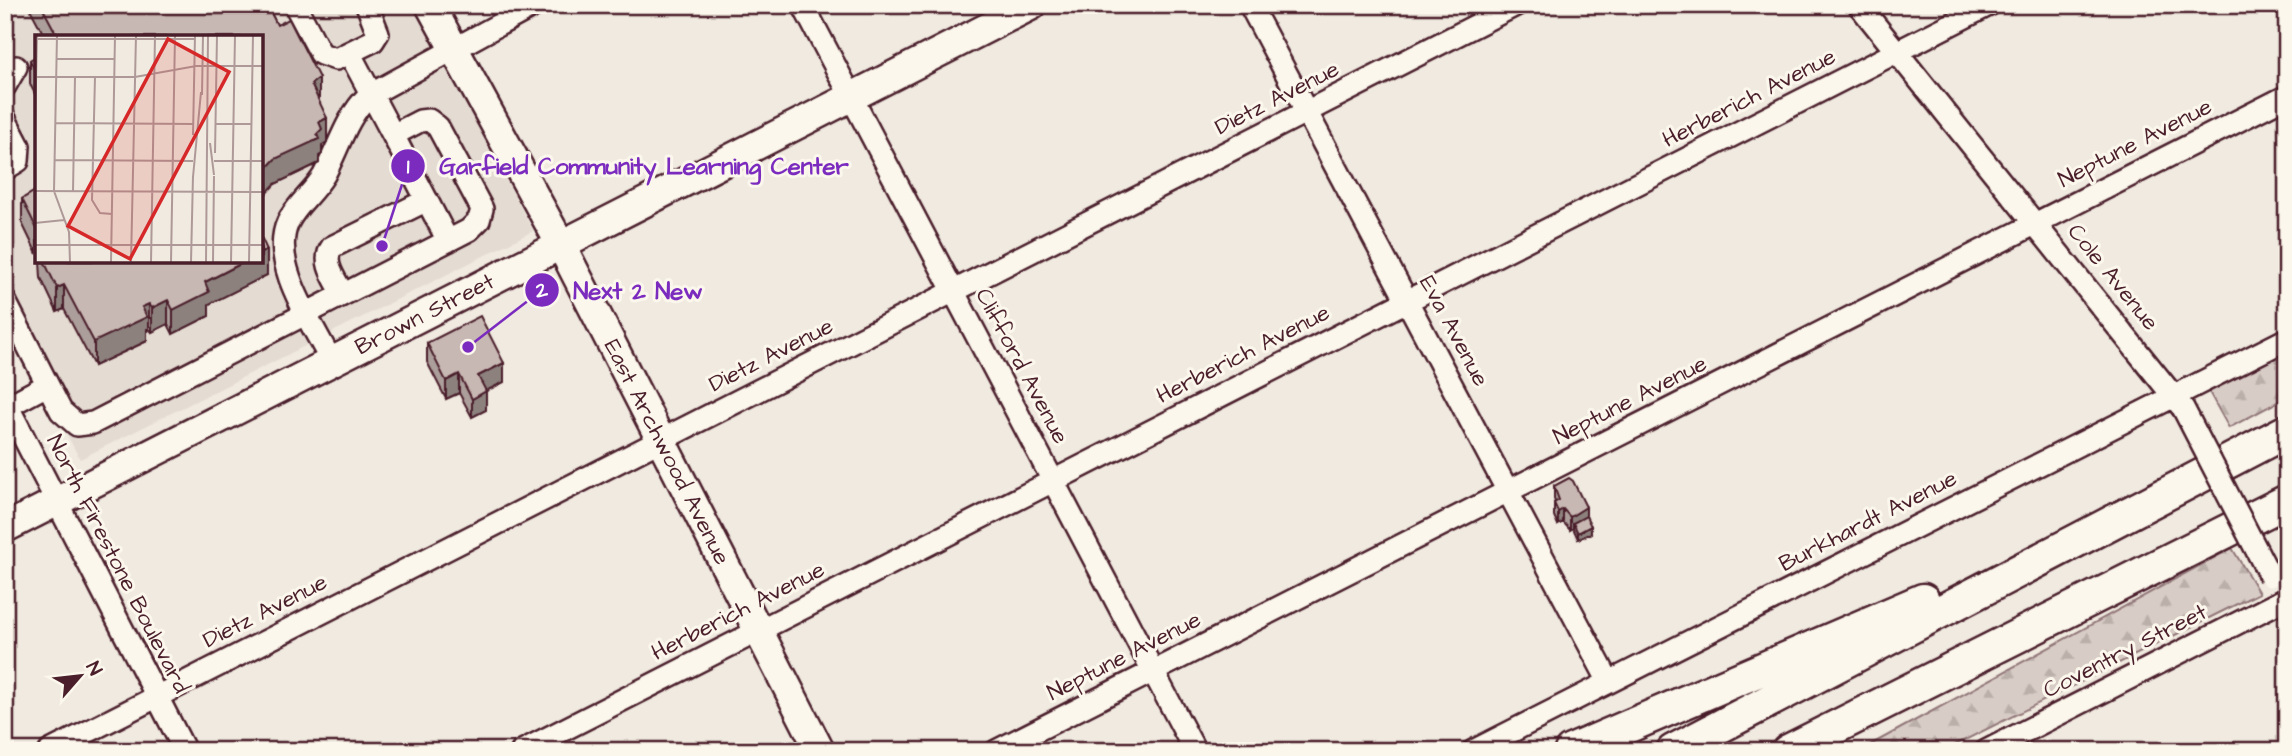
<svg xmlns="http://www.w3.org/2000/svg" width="2292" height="756" font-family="'Architects Daughter',sans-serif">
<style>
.built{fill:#e4dbd2;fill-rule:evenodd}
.forest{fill:url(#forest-firs);stroke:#917678;stroke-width:2}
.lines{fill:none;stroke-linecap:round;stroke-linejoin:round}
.minor-casing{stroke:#4a1f2b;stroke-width:26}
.major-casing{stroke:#4a1f2b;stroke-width:33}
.highway-casing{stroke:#4a1f2b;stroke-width:37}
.minor{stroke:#fbf7ec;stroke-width:21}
.major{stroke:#fbf7ec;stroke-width:28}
.highway{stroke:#fbf7ec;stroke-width:32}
.minor-bridge-casing{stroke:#4a1f2b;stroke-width:26;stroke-linecap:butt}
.minor-bridge{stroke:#fbf7ec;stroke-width:21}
.wall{fill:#ac9e9a;stroke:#4a1f2b;stroke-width:2}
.shaded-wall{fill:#8c817d;stroke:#4a1f2b;stroke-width:2}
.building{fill:#c8b8b3;stroke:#4a1f2b;stroke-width:2}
.labels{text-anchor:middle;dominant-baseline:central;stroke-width:6;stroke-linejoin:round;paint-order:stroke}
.street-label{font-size:23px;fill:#4a1f2b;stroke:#fbf7ec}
.inset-road{fill:none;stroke:#ae9998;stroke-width:2}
.view{fill:#d62828;fill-opacity:0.15;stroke:#d62828;stroke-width:3.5}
.inset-edge{fill:none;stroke:#4a1f2b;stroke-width:3.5}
.leader{fill:none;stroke:#7b2cbf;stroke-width:2.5}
.callout-dot{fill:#7b2cbf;stroke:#fbf7ec;stroke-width:2.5}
.mark-label{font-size:21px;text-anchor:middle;font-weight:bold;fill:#fff}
.callout-label{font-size:24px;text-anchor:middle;font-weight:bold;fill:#7b2cbf;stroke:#fbf7ec;stroke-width:6;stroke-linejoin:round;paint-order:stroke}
</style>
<defs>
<pattern id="forest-firs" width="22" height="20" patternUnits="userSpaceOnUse" patternTransform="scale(1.75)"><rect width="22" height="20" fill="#d8ccc6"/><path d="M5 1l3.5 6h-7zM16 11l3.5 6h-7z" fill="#bbafaa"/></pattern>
</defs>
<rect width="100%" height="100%" fill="#f0eae0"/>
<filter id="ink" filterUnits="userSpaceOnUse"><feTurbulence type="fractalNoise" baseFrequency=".0143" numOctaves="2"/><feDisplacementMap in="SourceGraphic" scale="14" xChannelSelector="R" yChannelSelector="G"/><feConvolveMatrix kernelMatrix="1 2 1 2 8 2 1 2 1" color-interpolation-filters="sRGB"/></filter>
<g filter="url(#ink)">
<path class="built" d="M5,5H413L533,231L80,459L5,320ZM37,37H261V261H37Z"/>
<path class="forest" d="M2287,349V397L2229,428L2209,392L2224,381Z
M2232,548L2259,593L1943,751H1859Z"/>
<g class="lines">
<defs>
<path id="minor" d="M295,5L321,54L336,59L373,41L378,33L367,5
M803,5L1195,751
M1250,5L1609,682
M1859,5L2182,407
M5,86L16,67
M5,119L19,146L18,161L5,169
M393,135L448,241
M343,294C336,280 321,262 332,247L427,200
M5,301L61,411L77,425L93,423L469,230L479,220L482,209L438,127L429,120L420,121L393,135L350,54
M331,361C313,324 269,263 288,222C296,205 314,192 324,175C339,147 346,118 368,96L535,5
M5,401L185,751
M8,406L47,385
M50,751L1516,5
M522,751L1989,5
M996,751L2287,96
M1473,751L2287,339
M1986,751L2287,598"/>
<g id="major">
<path id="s1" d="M430,5L561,245L820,751"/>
<path id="s2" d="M5,528L1032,5"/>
</g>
<path id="highway" d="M1571,751L1923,600
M1673,751L2287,431
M1788,751L2287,501"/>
</defs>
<use href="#minor" class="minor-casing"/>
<use href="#major" class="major-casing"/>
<use href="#highway" class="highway-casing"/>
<use href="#minor" class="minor"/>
<use href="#major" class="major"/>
<use href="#highway" class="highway"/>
<defs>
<path id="minor-bridge" d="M2183,408L2270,576"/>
</defs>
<use href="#minor-bridge" class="minor-bridge-casing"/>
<use href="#minor-bridge" class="minor-bridge"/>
</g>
<path class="wall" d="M28,5H267L277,25L319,101L327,142L322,145V154L319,156V163L275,184L261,37H45Z
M37,56V98L30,84V60Z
M37,190V254L22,223V199Z
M40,261H261L267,275L209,304V316L173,334L168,324L152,332L149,329H147V341L94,366L64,309L57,312L41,278Z
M427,343L504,382L486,391V410L472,417L459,393L446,399L427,362Z
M1554,486L1586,516L1591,533L1578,539L1573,528L1570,530L1563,522L1558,525L1554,516V503L1555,502L1554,499Z"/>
<path class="shaded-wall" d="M319,78V103L311,84Z
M327,118V142L322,145V154L319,156V163L275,184L261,199V174L275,159L319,122Z
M267,250V275L209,304V316L173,334V310L205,282L246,261H261V253Z
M64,285V309L57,312V288Z
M168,300V324L152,332V308Z
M149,304V329H147V341L94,366V342L142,307Z
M504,363V382L478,395V376Z
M459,374V393L446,399V381Z
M486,391V410L472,417V399Z
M1586,507V520L1573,523V528L1570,530V517Z
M1563,509V522L1558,525V512Z
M1591,526V533L1578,539V533Z"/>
<path class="building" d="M41,5H267L277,25L289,19L319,78L311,84L327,118L319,122L322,129L317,134L319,139L275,159L261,174V37H58Z
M37,56V74L30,60Z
M37,190V229L22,199Z
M261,237L267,250L261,253Z
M44,261H246L205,282L209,292L173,310L168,300L152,308L149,304L142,307L147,317L94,342L64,285L57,288Z
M480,316L504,363L478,376L486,391L472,399L459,374L446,381L427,343Z
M1569,478L1573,481L1586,507L1570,517L1563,509L1558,512L1554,503L1559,500L1554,486Z
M1586,516L1591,526L1578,533L1573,523Z"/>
</g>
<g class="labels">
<g class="street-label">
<text transform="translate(1277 98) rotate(-27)">Dietz Avenue</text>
<text transform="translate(1749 98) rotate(-27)">Herberich Avenue</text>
<text transform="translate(2135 143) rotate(-27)">Neptune Avenue</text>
<text transform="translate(2113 277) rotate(51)">Cole Avenue</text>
<text stroke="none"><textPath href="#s2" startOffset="471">Brown Street</textPath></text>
<text transform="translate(1454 331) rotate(62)">Eva Avenue</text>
<text transform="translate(1243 354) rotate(-27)">Herberich Avenue</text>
<text transform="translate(771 355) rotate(-27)">Dietz Avenue</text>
<text transform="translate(1022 366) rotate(62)">Clifford Avenue</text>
<text transform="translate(1630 400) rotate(-27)">Neptune Avenue</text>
<text stroke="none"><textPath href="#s1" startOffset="506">East Archwood Avenue</textPath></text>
<text transform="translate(1868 521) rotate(-27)">Burkhardt Avenue</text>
<text transform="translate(118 564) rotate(63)">North Firestone Boulevard</text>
<text transform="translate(265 611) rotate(-27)">Dietz Avenue</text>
<text transform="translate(738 611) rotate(-27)">Herberich Avenue</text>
<text transform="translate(2125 651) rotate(-27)">Coventry Street</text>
<text transform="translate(1124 656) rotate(-27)">Neptune Avenue</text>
</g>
</g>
<g transform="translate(35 35)">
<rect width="228" height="228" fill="#f0eae0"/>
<path class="inset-road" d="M22,0L19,156L34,197L35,227M0,4H160M21,24H80M0,42H100L161,31H228M60,42L57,165L65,178L77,179M167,60L168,0M20,88L159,89M180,89H217M0,95L2,0M158,100L160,0M175,108L179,140M180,118L182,0M19,125L158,126M179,126H228M158,142L166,57M0,156L228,157M38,156L40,42M0,188L29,185M0,210H228M76,227L80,0M96,227L101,0M116,227L120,0M136,227L140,0M156,227L158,141M171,227L173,0M178,227L179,141M196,227L200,0M214,227L218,0"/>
<path class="view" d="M133,4L194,37L95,224L33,191Z"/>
<rect width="228" height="228" class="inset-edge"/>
</g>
<path class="leader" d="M382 246L408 166M468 347L542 290"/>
<g class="callout-dot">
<circle cx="382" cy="246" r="7"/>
<circle cx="468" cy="347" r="7"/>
<circle cx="408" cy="166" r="18"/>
<circle cx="542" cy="290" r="18"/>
</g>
<g class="mark-label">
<text x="408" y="173">1</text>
<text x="542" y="297">2</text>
</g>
<g class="callout-label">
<text x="644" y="174">Garfield Community Learning Center</text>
<text x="638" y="299">Next 2 New</text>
</g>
<rect width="2292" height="756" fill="none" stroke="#fbf7ec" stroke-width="28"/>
<rect x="14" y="14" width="2264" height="728" fill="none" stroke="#4a1f2b" stroke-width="2.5" filter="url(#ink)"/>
<g transform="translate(80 676) rotate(62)" stroke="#fbf7ec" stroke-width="5" paint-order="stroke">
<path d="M0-5L12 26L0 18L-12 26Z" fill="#4a1f2b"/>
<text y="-10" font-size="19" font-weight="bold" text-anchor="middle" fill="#4a1f2b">N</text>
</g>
</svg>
